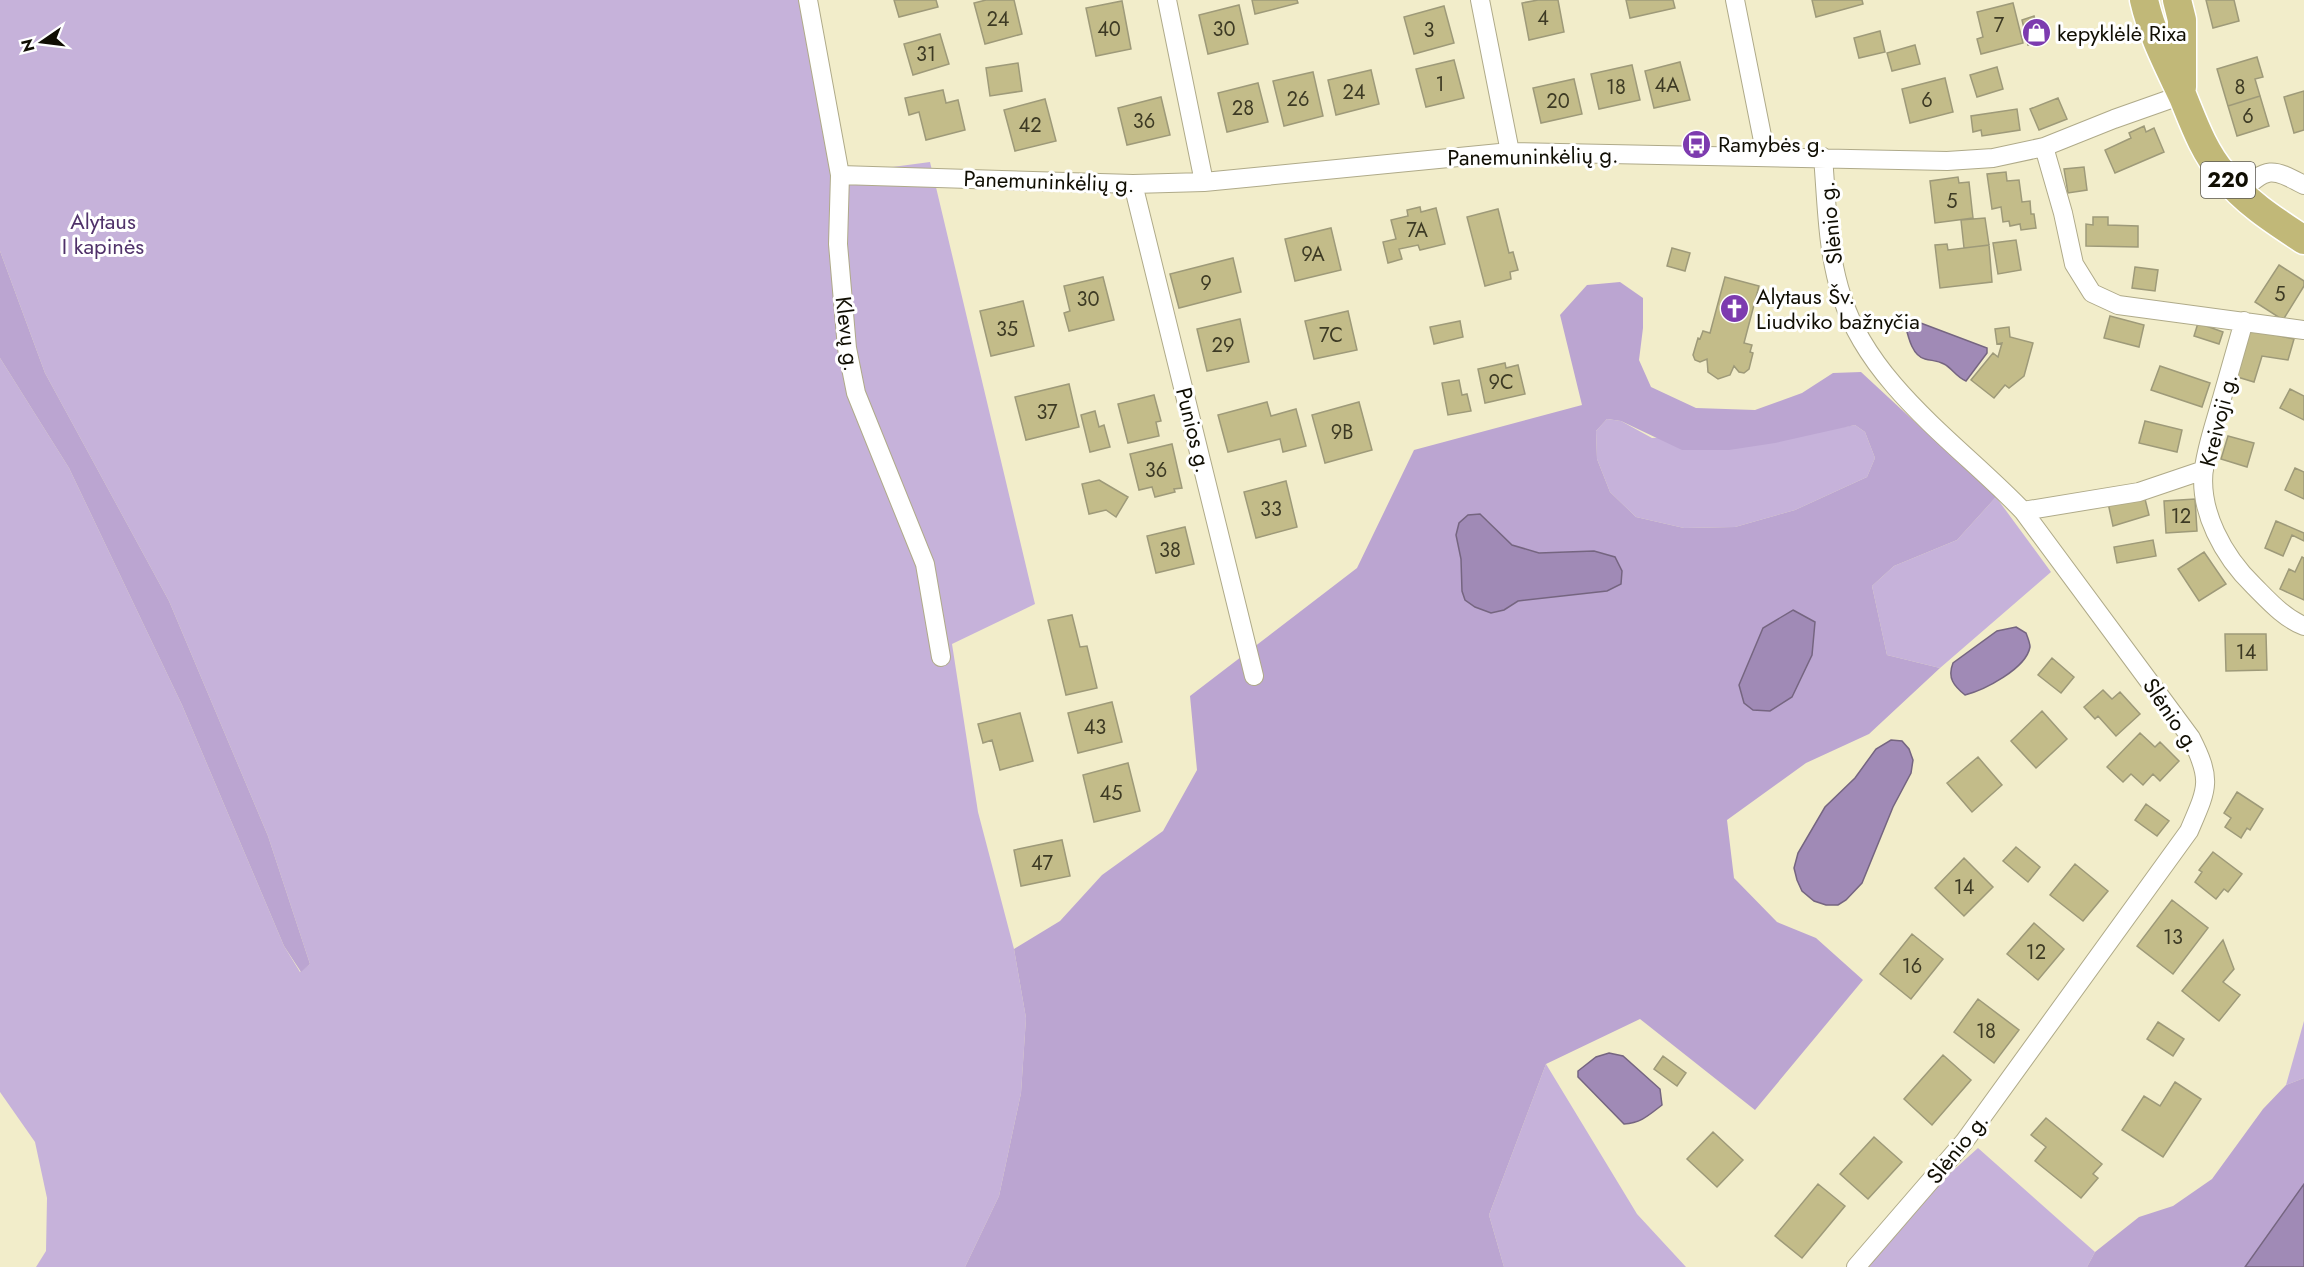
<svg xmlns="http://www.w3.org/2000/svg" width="2304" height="1267" font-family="Jost,sans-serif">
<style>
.green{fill:#c6b2da}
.forest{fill:#bba5d1;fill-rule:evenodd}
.water{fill:#a08ab6;stroke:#756580;stroke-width:1.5}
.building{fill:#c3bc89;stroke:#9e9a79;stroke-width:1.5}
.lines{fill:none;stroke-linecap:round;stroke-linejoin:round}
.street-casing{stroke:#afaa89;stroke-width:20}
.primary-casing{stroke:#fff;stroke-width:31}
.street{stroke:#fff;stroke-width:18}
.primary{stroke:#c1b878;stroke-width:28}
.labels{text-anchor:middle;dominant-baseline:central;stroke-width:6;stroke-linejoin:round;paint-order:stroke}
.number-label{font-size:20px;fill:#3d3a24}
.shield{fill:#fff;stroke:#58564f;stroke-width:1.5}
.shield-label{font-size:21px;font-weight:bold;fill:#100e03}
.poi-label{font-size:22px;fill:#100e03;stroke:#fff;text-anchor:start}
.street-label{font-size:22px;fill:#100e03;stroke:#fff}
.park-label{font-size:22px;fill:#50326a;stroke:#fff}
</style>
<rect width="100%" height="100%" fill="#f2edca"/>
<path class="green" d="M0,0H808L840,174L930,162L1035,604L952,644L978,812L1014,949L1026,1018L1021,1093L999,1196L965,1267H36L46,1251L47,1198L35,1142L0,1092V358L69,468L182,705L284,946L300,972L310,964L268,836L169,601L45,373L0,251Z
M1607,419L1621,421L1652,438L1826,430L1855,425L1865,432L1875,458L1867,477L1795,510L1735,527L1684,528L1636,517L1610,492L1597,459L1596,431Z
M1996,497L2051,572L1940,668L1887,655L1872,586L1894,566L1957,540Z
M2304,1021V1078L2286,1085Z
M1546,1064L1637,1214L1686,1267H1504L1489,1215Z
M1978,1148L2095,1252L2087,1267H1846Z"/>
<path class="forest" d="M0,251L45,373L169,601L268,836L310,964L301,972L284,946L182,705L69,468L0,358Z
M1620,282L1643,298V328L1639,360L1651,387L1696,408L1755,410L1802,393L1833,373L1861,372L1996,497L1957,540L1894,566L1872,586L1887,655L1940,668L1869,734L1806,763L1727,820L1734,878L1777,922L1816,938L1863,980L1755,1110L1640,1019L1546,1064L1489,1215L1504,1267H965L999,1196L1021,1093L1026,1018L1014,949L1060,921L1102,875L1163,831L1197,770L1190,696L1357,568L1414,450L1582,405L1560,315L1587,285ZM1607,419L1621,421L1682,450H1729L1775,443L1855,425L1865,432L1875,458L1867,477L1795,510L1735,527L1684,528L1636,517L1610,492L1597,459L1596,431ZM1487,520L1511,545L1539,553L1594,551L1607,591L1518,601L1504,610L1492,613L1475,607L1461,576V559L1456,535ZM1763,628L1744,703L1739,685Z
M2304,1078V1184L2245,1267H2087L2095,1252L2139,1217L2173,1206L2212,1179L2263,1109L2286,1085Z"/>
<path class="water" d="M1910,319L1987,348V353L1966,381C1956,377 1952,368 1944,364C1937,360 1932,361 1925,359C1912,356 1908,336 1905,324Z
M1480,514L1512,545L1539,553L1594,551L1615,557L1622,571L1621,584L1607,591L1518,601L1504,610L1491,613L1475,607L1465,600L1462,591L1461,559L1456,535L1459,523L1468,515Z
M1793,610L1815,622L1812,655L1792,697L1770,711L1753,710L1744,703L1739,685L1763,628Z
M2016,627L2026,633C2028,638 2030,643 2030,647C2026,669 1984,690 1965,695C1954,686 1947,678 1953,663L1997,631Z
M1891,740L1902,741L1909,749L1913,760L1911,773L1893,807L1862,883L1846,900L1838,905H1826L1814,901L1802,891L1797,880L1794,868L1798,853L1825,807L1855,778L1876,749Z
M1609,1053L1623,1056L1660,1089L1662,1105C1649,1115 1641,1123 1624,1124L1578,1077V1071L1596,1057Z
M2304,1184V1267H2245Z"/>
<path class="building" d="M894,0H936L938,7L899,17Z
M986,0H1014L1022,34L985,44L974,3Z
M1252,0H1297L1298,3L1255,14Z
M1538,0H1558L1564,32L1529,40L1522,3Z
M1626,0H1673L1675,8L1630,18Z
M1812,0H1862L1863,4L1816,17Z
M2206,0H2234L2239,21L2213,28Z
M1122,1L1131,49L1096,56L1086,8Z
M2013,3L2023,43L1981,54L1977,39L1983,37L1977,12Z
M1239,5L1248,44L1208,54L1199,15Z
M1444,6L1454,43L1414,54L1404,17Z
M2034,16L2041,42L2028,45L2022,20Z
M1880,31L1885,52L1859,58L1854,38Z
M940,34L949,64L913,75L904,44Z
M1915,45L1920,64L1892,71L1887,53Z
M2257,57L2263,77L2255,79L2260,96L2228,106L2217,69Z
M1454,60L1464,98L1426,107L1416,69Z
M1680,62L1690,100L1654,108L1645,71Z
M1018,63L1022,91L990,96L986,68Z
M1632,65L1640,100L1599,109L1591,74Z
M1997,67L2003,89L1977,97L1970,75Z
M1371,70L1379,104L1336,115L1328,80Z
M1313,72L1323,116L1284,126L1273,81Z
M1945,78L1953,112L1910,123L1902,89Z
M1574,79L1582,114L1541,123L1533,88Z
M1258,83L1268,122L1227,132L1218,93Z
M943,90L946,103L958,100L965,130L926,140L919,112L909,115L905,98Z
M2304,91V130L2294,133L2284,97Z
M2260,96L2269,126L2237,136L2228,106Z
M1161,97L1170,135L1127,145L1118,108Z
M2058,98L2067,119L2039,130L2030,109Z
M1045,99L1056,141L1015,151L1004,110Z
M2017,109L2020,130L1982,136L1981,130L1973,132L1971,116Z
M2144,126L2146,132L2154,128L2164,152L2115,173L2105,150L2131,138L2129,133Z
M2084,167L2087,190L2068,193L2064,169Z
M2006,172L2007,181L2019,180L2022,202L2030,201L2031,214H2034L2036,228L2021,230L2020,224L2010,226L2009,221L2003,222L2001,207L1992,209L1987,174Z
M1958,177L1959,183L1969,182L1973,218L1935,223L1930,181Z
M1420,207L1421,212L1436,208L1445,244L1420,250L1418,245L1399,249L1402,259L1388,263L1383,242L1396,239L1391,220L1408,216L1407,210Z
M1498,209L1509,253L1513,252L1518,270L1510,272L1511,279L1485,286L1467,217Z
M2093,217H2108V225L2138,226V247L2086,246V224L2093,225Z
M1985,218L1989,245L1964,248L1961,220Z
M1331,228L1341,270L1295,281L1285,239Z
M2016,240L2021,270L1998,274L1993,243Z
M1947,244L1948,250L1989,245L1992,282L1940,288L1935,245Z
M1672,248L1690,253L1685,271L1667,266Z
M1233,258L1241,292L1179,308L1170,274Z
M2279,265L2304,281V286L2283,320L2255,302Z
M2135,267L2158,270L2155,291L2132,288Z
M1103,277L1114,320L1069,331L1064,313L1070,311L1064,286Z
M1725,277L1759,286L1744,343L1752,345L1750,352L1753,353L1749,369L1744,373L1739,372L1734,366L1730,375L1718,379L1708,372L1707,359L1700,362L1695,360L1693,355L1698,338L1700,339L1703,331L1710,333Z
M1023,301L1034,346L991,356L980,311Z
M1348,311L1357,350L1314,359L1305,321Z
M2110,316L2144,325L2139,347L2104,338Z
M1240,319L1249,362L1207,371L1197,329Z
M1460,321L1463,337L1434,344L1430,327Z
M2198,323L2223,332L2219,344L2194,336Z
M2009,327L2010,337L2033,343L2024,376L2009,388L2005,385L1994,398L1971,380L1993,353L1998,357L2002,343L1997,344L1995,329Z
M2248,329L2294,339L2288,360L2262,356L2254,382L2234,376Z
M1505,363L1506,368L1518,365L1525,394L1485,403L1478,369Z
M2160,366L2210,383L2202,407L2151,390Z
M1459,380L1462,395L1467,394L1471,411L1448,415L1442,383Z
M1069,384L1079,427L1026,440L1015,397Z
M2290,389L2304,396V420L2280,408Z
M1154,395L1161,421L1156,422L1159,436L1128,443L1118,404Z
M1267,402L1271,416L1296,409L1306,446L1283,452L1280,439L1228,452L1218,415Z
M1359,402L1372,450L1325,463L1312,415Z
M1095,411L1099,427L1104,425L1110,447L1090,452L1081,415Z
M2145,421L2182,430L2177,452L2139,443Z
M2228,436L2254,443L2247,467L2221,459Z
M1172,444L1182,488L1174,489L1175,492L1155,497L1152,487L1139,490L1130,454Z
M2295,468L2304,472V499L2285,490Z
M1099,480L1128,497L1116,517L1106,510L1089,514L1082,484Z
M1286,481L1297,527L1256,538L1244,492Z
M2144,495L2149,515L2113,526L2108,503Z
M2195,499L2197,531L2166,533L2164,501Z
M2276,521L2304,533V541L2292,535L2283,556L2265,548Z
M1185,527L1194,564L1156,573L1147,536Z
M2153,540L2156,556L2117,563L2114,547Z
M2204,552L2226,584L2199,601L2178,569Z
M2302,557L2304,558V600L2280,589L2289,569L2295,572Z
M1072,615L1080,647L1087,646L1097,688L1066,695L1048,620Z
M2225,634H2266L2267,670L2226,671Z
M2052,658L2074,677L2061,693L2038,675Z
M2103,690L2112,699L2120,692L2140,714L2116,736L2098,716L2095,719L2084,707Z
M1112,702L1122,742L1078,753L1068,713Z
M2042,711L2067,739L2036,768L2011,741Z
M1020,713L1033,761L1000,770L992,740L983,743L978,724Z
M2140,733L2155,747L2160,742L2179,761L2160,781L2153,774L2143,785L2131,774L2123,782L2107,767Z
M1978,757L2002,785L1972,812L1947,783Z
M1128,763L1140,811L1094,822L1083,775Z
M2237,792L2263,809L2250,830L2247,828L2241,838L2225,827L2231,818L2224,813Z
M2146,804L2169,821L2157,836L2135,820Z
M1062,840L1070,876L1021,886L1014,850Z
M2016,847L2040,867L2028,882L2003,861Z
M2213,852L2242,874L2228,892L2224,889L2216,899L2195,882L2202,872L2199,870Z
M1964,858L1993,887L1964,916L1935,888Z
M2075,864L2108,891L2083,921L2050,895Z
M2172,900L2208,928L2173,974L2137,946Z
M2034,923L2064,949L2038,980L2007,954Z
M1912,934L1943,959L1911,999L1880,974Z
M2223,940L2234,969L2223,982L2240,995L2219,1021L2182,991Z
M1978,999L2019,1030L1994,1063L1954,1032Z
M2158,1022L2184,1039L2173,1056L2147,1039Z
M1943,1055L1971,1080L1932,1125L1904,1099Z
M1663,1056L1686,1073L1677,1086L1654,1069Z
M2175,1082L2201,1099L2163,1157L2122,1130L2144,1096L2160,1106Z
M2046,1118L2102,1164L2093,1174L2098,1178L2081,1198L2035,1161L2046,1147L2031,1135Z
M1713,1132L1743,1160L1717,1187L1687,1159Z
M1874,1137L1902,1162L1868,1199L1840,1174Z
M1818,1184L1845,1206L1802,1258L1775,1236Z"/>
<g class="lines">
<defs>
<path id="street" d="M808,0L840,175L838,244L847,348L856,393L925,564L941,657
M1167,0L1204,182
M1480,0L1510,152
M1735,0L1766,156
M2044,147L2063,213L2074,264L2092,293L2118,305L2304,330
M1823,157C1827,204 1827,252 1842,297C1870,386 1961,446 2023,511L2191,738C2213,781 2207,789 2189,831L1964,1142L1856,1267
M840,175L1133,184L1204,182L1510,152L1947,161L1993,158L2044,147L2114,119L2182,95
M1133,184L1254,676
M2240,193C2267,166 2272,168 2304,185
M2244,321C2236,349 2228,377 2220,405C2214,426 2207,446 2204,468C2198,511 2224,557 2254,586C2269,601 2284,618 2304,626
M2023,511L2139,492L2204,470"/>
<path id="primary" d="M2144,0C2152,35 2168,65 2183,97C2194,124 2204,152 2223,174C2245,202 2275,221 2304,240
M2177,0L2182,20V87"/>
</defs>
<use href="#street" class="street-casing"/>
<use href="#primary" class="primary-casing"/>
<use href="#street" class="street"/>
<use href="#primary" class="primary"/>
</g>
<defs>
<symbol id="shop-disc" viewBox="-11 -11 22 22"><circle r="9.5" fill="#7d3baf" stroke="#fff"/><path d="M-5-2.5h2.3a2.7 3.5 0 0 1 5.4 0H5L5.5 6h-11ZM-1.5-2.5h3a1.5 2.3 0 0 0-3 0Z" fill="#fff"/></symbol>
<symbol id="bus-disc" viewBox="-11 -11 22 22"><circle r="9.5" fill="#7d3baf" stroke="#fff"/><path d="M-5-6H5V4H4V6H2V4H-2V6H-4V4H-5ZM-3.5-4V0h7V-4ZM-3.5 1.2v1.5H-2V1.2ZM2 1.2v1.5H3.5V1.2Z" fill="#fff"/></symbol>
<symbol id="church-disc" viewBox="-11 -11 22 22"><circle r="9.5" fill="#7d3baf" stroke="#fff"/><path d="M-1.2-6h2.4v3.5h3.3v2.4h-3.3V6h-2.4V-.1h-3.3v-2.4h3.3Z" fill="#fff"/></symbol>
</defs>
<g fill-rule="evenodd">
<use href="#shop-disc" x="2020" y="16" width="33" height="33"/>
<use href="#bus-disc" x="1680" y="128" width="33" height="33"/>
<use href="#church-disc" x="1718" y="292" width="33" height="33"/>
</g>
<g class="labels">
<g class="number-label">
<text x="1543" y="18">4</text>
<text x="998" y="19">24</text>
<text x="1999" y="25">7</text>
<text x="1109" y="29">40</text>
<text x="1224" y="29">30</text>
<text x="1429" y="30">3</text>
<text x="926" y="54">31</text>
<text x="1440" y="84">1</text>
<text x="1667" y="85">4A</text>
<text x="1616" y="87">18</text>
<text x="2240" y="87">8</text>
<text x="1354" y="92">24</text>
<text x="1298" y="99">26</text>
<text x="1927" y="100">6</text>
<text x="1558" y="101">20</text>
<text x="1243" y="108">28</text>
<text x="2248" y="116">6</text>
<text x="1144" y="121">36</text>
<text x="1030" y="125">42</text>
<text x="1952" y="201">5</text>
<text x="1417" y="230">7A</text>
<text x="1313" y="254">9A</text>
<text x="1206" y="283">9</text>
<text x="2280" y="294">5</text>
<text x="1088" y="299">30</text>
<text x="1007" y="329">35</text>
<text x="1331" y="335">7C</text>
<text x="1223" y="345">29</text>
<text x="1501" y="382">9C</text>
<text x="1047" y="412">37</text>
<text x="1342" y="432">9B</text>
<text x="1156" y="470">36</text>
<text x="1271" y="509">33</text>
<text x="2181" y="516">12</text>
<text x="1170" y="550">38</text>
<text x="2246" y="652">14</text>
<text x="1095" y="727">43</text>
<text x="1111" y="793">45</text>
<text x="1042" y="863">47</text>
<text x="1964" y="887">14</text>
<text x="2173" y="937">13</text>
<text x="2036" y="952">12</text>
<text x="1912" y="966">16</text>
<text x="1986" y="1031">18</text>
</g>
<rect class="shield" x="2201" y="162" width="54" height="36" rx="4.5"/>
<g class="shield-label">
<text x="2228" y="180">220</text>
</g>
<g class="poi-label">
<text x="2057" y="33">kepyklėlė Rixa</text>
<text x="1718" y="144">Ramybės g.</text>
<text x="1756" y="296">Alytaus Šv.<tspan x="1756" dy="25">Liudviko bažnyčia</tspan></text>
</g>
<g class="street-label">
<text transform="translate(1533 156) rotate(-1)">Panemuninkėlių g.</text>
<text transform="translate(1049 181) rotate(2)">Panemuninkėlių g.</text>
<text transform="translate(1830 223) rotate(-96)">Slėnio g.</text>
<text transform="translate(848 334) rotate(83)">Klevų g.</text>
<text transform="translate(2218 420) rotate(-76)">Kreivoji g.</text>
<text transform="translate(1194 430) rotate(76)">Punios g.</text>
<text transform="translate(2172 715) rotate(56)">Slėnio g.</text>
<text transform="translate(1957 1148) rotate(-51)">Slėnio g.</text>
</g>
<g class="park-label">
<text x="103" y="221">Alytaus<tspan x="103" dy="25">I kapinės</tspan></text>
</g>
</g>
<g transform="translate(42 42) rotate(256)" stroke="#ffffff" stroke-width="4.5" paint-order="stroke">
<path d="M0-4.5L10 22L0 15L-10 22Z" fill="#100e03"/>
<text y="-9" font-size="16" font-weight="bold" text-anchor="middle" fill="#100e03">N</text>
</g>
</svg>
